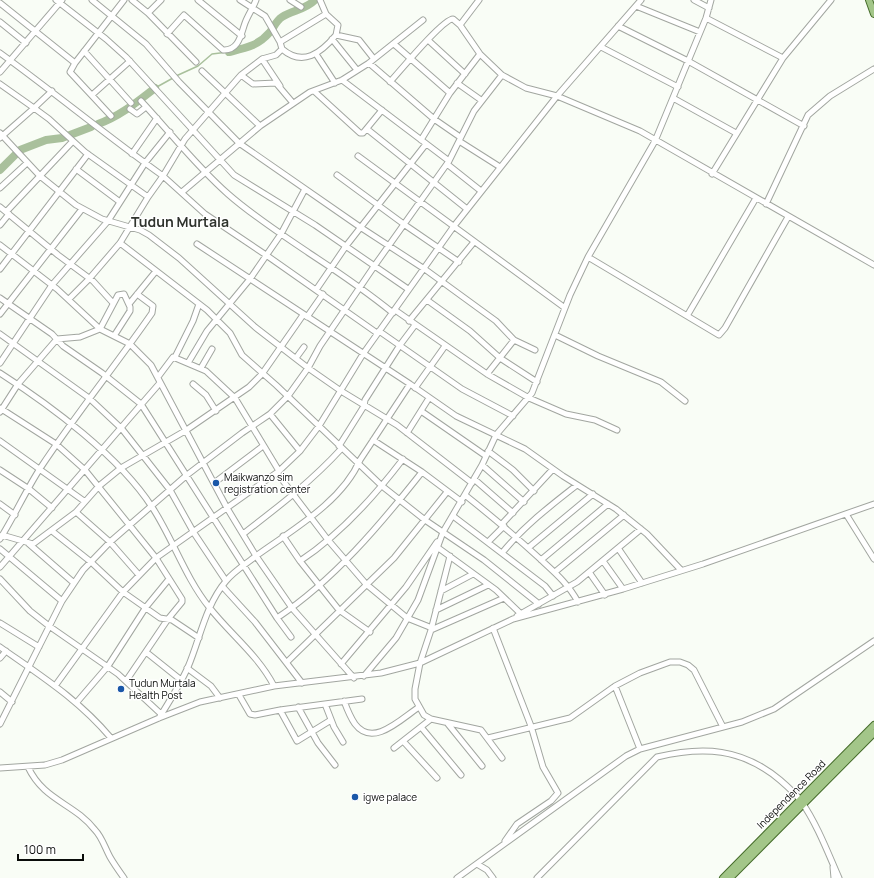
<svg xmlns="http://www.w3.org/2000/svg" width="874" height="878" font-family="Manrope,sans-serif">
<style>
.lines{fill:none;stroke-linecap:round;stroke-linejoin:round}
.stream{stroke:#a9c09c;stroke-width:1.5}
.river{stroke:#a9c09c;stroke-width:8}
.minor-casing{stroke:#a2a6a0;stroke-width:7}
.major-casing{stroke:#456c2a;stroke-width:8}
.minor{stroke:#fff;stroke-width:5}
.major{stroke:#a3c689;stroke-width:6}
.poi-dot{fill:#1a57a8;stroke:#fff;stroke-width:1.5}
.labels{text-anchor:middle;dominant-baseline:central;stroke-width:3;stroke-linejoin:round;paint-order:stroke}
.poi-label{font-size:10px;fill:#0a0c0a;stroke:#fff;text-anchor:start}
.street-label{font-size:10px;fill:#0a0c0a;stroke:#fff}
.district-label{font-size:14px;font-weight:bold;fill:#30342e;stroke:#fff}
</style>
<rect width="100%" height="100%" fill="#f9fdf6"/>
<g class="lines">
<path class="stream" d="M176,76L198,66L212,54L228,52
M155,88L173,78"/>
<path class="river" d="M229,52C246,48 258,46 270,32C274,27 276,21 282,17C293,10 305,10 315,0
M98,124C120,116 137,102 155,88
M0,170L20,150L46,140L62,138L91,127"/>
<defs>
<path id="minor" d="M56,0L106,39L126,57L234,175L315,225L408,289
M92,0L146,44L179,82L239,143L360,227L426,270L496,321L514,340L535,350
M132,0L148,13L196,62
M198,0L242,36
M240,0L265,16L280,42L282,49L276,55L262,59L280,86
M290,0L301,7
M320,0L326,14
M694,0L709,8
M0,3L75,63
M636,6L700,32
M148,13L161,0
M706,18L783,58
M0,22L26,43
M460,25L479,0
M618,26L688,61L804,126
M167,34L184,15L223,50C239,51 241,34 245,23C248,15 253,8 256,0
M332,39L357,70
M428,40L465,74
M280,42L326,14L338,25L336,35L359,40L374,59
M394,44L450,93
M601,47L678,87
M282,49C303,67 321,53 336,35
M84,51L131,103
M0,53C55,93 107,136 163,176L148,197
M316,54L335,83
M262,59L241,75L185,139L163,176L205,214L266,255L377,333
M369,63L434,119L460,137
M202,71L260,126
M0,72L62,0
M241,75L253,84L276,83L293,103
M342,80L449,161
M390,82C399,72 443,19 453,19L460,25L480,54L502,75L526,88L557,96L640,131L874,265
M457,83L481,100
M0,84L34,108L0,138
M52,91L34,108L49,119L85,152L148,197L120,243L89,279L69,299
M314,91L360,133H363L382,110
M92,95L130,61
M673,98L736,133
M141,101C170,132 196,166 228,194C253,216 281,234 309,253C338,272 366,291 393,313
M130,109L137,114L146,107
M111,116L70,72L75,63L124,0
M367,129L467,209
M0,133L40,176L76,205L102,219L140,230L149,235L179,258L255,327L308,368L341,391L397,425L472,483
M421,140L450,93L480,54
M459,141L500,167
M132,154L157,118
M358,156L565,308
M447,164L481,191
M76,169L120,202
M712,174L783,58L831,0
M337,175L405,225L459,262
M0,188L27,163
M182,192L260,126L310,92L342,80L369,63L423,20
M766,204L808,115L830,96L874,69
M0,207L58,255L93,281L113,303
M6,212L72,142
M0,225L9,214
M120,243L207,310L230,333L242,355L276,385L382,486L425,520L484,560L539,604
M197,244L410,384L456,416L525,449L563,476L616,509L647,534L681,570
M0,245L57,289L100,329L130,344L151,365L227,508L256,556L292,608L354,678
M588,257L719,335L725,328L788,217
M0,269L88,154
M316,290L346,246L426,144
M0,298L52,334L63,346L102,373L141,404L277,618C334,580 380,525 422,472
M427,300L470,331L500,358L537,382
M129,304L156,271
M395,310L487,374L529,398L566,414L595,420L617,430
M0,314L82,209
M687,316L756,198
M307,317L323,294
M409,321L474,242
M379,331L462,389L513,416
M0,334L89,398L122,429L170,490L194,533L226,581
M555,335L598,356L661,382L685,401
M175,357L193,321L199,304
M296,358L304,347
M0,363L52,285L108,221L145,163L170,132
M188,363L207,331L250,279L281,234L305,189
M201,368L212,349
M0,373C50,405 120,457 152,507C173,539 185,577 209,607C231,635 258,655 274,686
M487,374L514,340
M158,377L173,357L206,371L235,398L279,471
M193,384L206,395L216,411
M415,388L445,346
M0,408L56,444L85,470L156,558L182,599V602L168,619L126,681
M421,411L486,456
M0,412L18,384L57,339L80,337L100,329L118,295L124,294L130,307V311L114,336
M270,414L300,451
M407,433L429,398
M373,440L422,472L462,502
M0,441L84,501
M339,446L364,406L365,400L400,345L415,325
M488,451L513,470L534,491
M482,465L524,502
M0,470L29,489L52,508
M277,473L328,540L366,584L407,618L432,628
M474,479L513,513
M214,483L263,446
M465,495C490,515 514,535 538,557C553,571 568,583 578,602
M0,504L15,515
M76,512L110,542L139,575
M846,514L874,559
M453,516L545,586L553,596
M502,524L553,469
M52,531L91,562L123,592L160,618L172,620L199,638
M243,534C278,507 312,481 342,448
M2,535L33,544L76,512L99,486L121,468L185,431L249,387L262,374L303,315
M283,536L300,561C341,534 374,497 403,459
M0,539C15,515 26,490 41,467C76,414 116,365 152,313L153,306L137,294
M488,542L504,526
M28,543L74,583
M437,547L496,590L520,613
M528,548L593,494
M618,548L642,583
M0,549L62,601
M502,553C524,526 550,506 577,485
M450,556L431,630L420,663L415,689V699L424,715L431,719L481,730L502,758
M541,560L608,504
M300,561L339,610L370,632
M603,561L623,589
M0,567L159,384
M555,572L624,515
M589,572L605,595
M0,579L30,611L49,626L118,674L161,714
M222,586L255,622L302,683
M441,591L473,574
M436,610L488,585
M517,616L577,582L641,529
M277,618L291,637
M0,623L39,647
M493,628L531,726L543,767L558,793L551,801L517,824L505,841
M431,630L504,598
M0,647C41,676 78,699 111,738
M146,652L181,680
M0,658L6,651
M287,662L394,558L447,492
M341,664L406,587L437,542
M187,668L211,686L220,698
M364,676L396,638L418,600L443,532L482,465L496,435L532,393L570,295L588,257L655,141L706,18L711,0
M55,686L123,592L156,558L279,471L300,451L319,426L363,354L454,226L557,96L641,0
M615,686L640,749
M0,692L12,702
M239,695L250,714L255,715L280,710L362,699
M344,701C347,709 350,717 355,724C373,748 401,719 419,707
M77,702L108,666L146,607L169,579
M325,704L334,727L343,742
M298,707L318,743L335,765
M280,710L297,741L331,720
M159,718C169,702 180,685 188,667C200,639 205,606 226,581C234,571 246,564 256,556C292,530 342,502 360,460L410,384
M0,724L62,601L83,570L110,542L187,475L242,433L270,414L288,396L308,368L320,346L375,265L449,161L474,111L502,75
M448,724L482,766
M421,727L461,775
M488,738L570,718L615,686L640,673L670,662H680L688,665L694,670L723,727
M403,741L437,778
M394,748L431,719
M28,767C44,801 74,803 95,830C102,837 105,848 110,857C114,864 119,871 124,878
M0,768L45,765L62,760L159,718L200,702L274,686L381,673L420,663L513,619L623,589L703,564L874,504
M477,864L487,870L493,878
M833,867L834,878
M457,878L626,756L640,749L742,722L774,709L874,641
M537,878L657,757C703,746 742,748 780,780C787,786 795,793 801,801C817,824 828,853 839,878"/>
<path id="major" d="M869,0L874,14
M723,878L874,725
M730,878L874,733"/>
</defs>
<use href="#minor" class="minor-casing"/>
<use href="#major" class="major-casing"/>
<use href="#minor" class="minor"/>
<use href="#major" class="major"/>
</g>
<g class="poi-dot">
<circle cx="216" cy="483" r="4"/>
<circle cx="121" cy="689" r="4"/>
<circle cx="355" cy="797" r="4"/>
</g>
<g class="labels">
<g class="poi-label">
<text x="224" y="477">Maikwanzo sim<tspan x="224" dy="12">registration center</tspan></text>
<text x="129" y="683">Tudun Murtala<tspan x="129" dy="12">Health Post</tspan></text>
<text x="363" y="797">igwe palace</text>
</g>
<g class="street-label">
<text transform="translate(791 794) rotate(-45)">Independence Road</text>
</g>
<g class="district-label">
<text x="180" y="221">Tudun Murtala</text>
</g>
</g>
<path d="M18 854v6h65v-6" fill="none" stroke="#0a0c0a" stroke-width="2"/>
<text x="24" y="854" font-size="12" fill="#0a0c0a" stroke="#ffffff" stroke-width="3" paint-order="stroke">100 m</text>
</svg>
